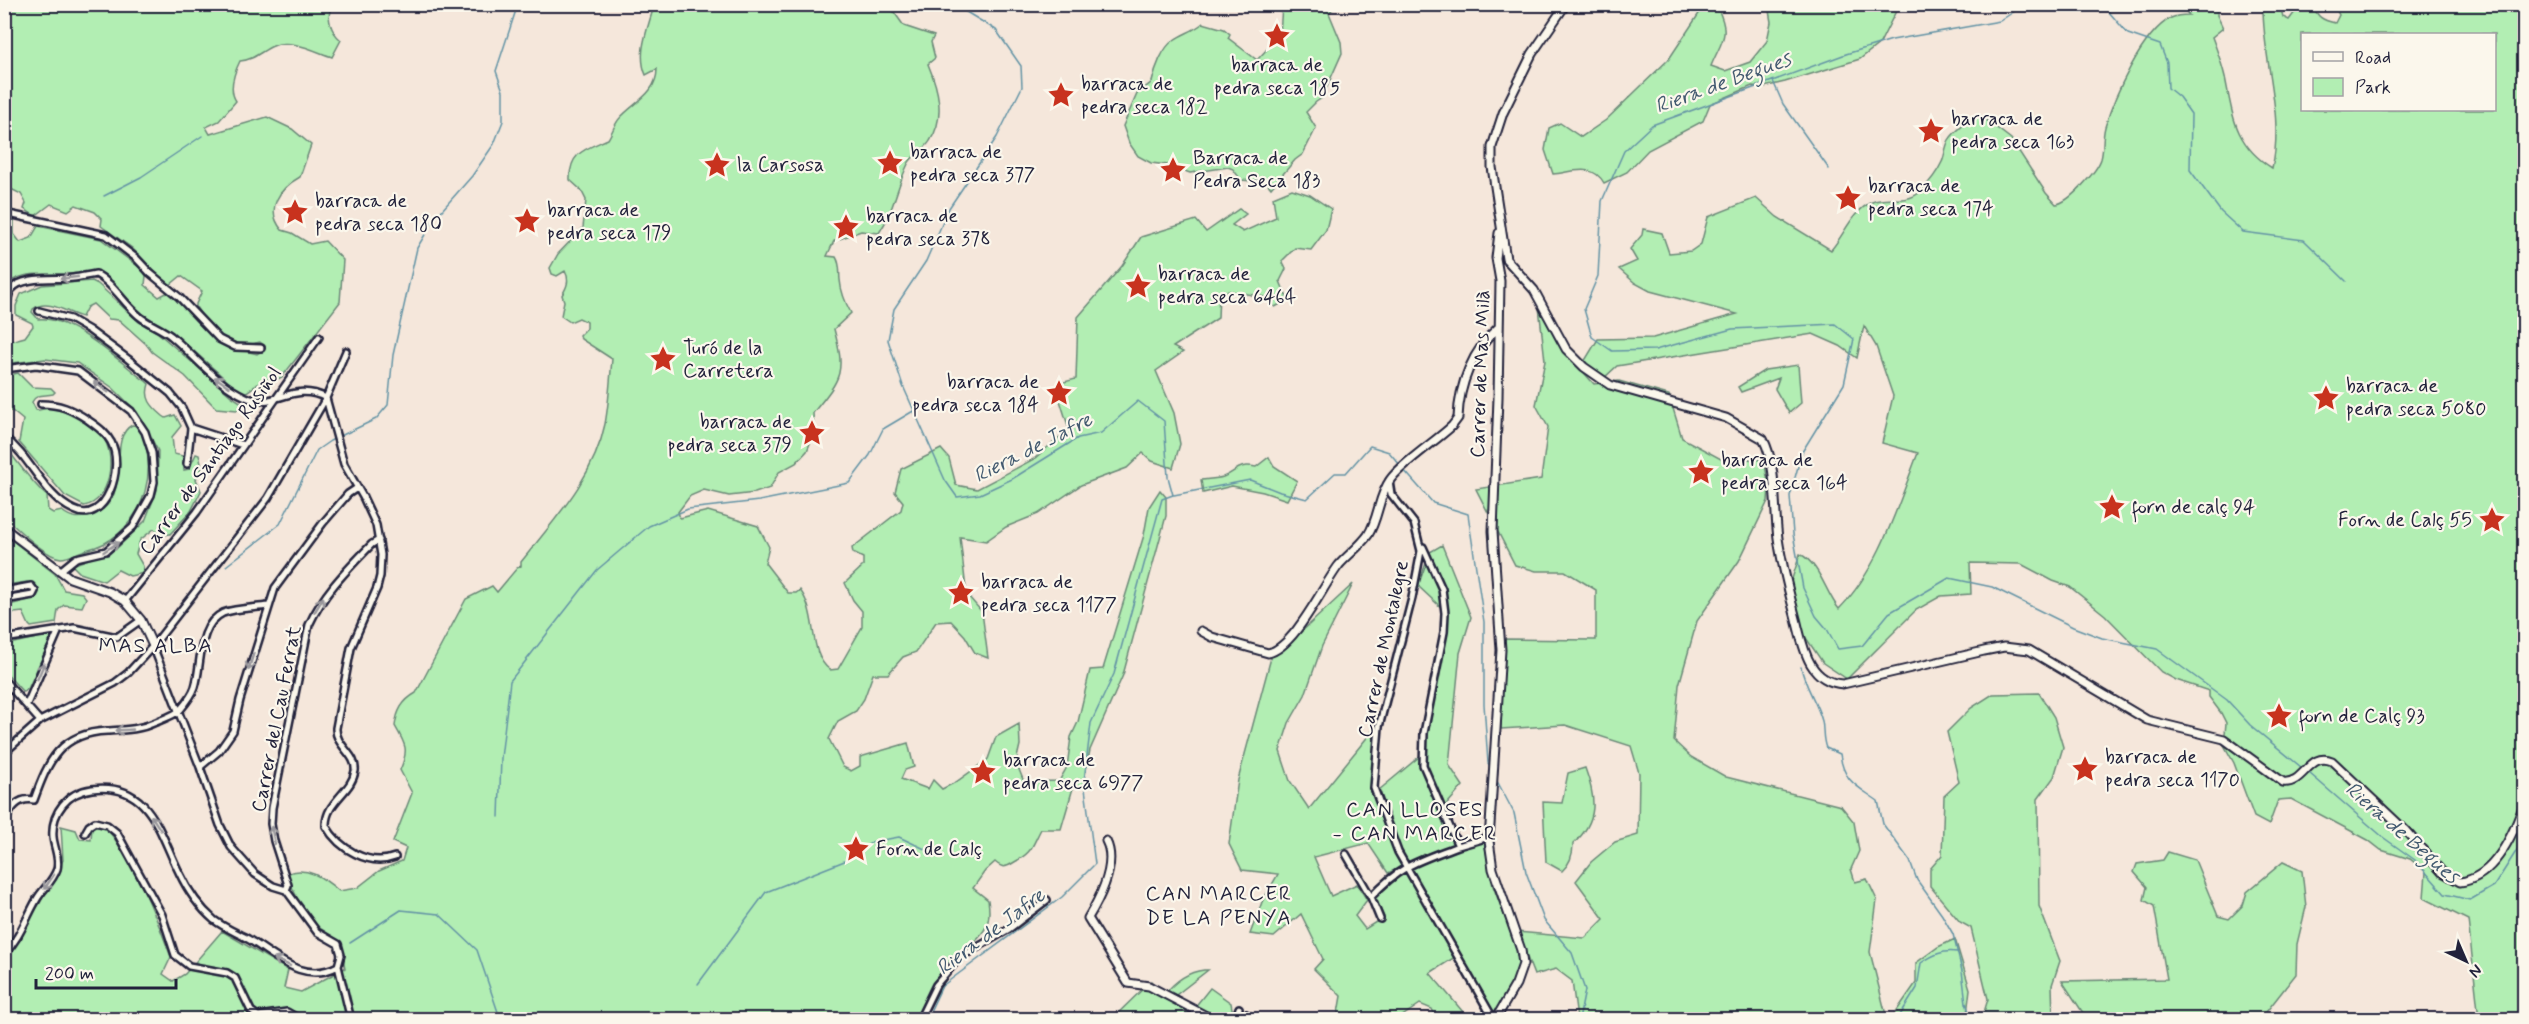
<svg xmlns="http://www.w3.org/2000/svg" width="2529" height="1024" font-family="Mynerve,sans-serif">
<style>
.green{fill:#b2eeb3;stroke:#6a8877;stroke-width:1.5;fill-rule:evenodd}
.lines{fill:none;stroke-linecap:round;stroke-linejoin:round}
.stream{stroke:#6393a5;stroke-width:1.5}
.minor-casing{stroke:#22223b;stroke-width:10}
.tertiary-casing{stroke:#22223b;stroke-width:11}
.minor{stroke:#fbf7ec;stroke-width:5}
.tertiary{stroke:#fbf7ec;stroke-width:7}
.oneway{stroke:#99979c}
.labels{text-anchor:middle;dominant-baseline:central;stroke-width:4.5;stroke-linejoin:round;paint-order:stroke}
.poi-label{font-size:20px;fill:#22223b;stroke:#fbf7ec;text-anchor:start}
.street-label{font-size:20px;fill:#22223b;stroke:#fbf7ec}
.water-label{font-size:21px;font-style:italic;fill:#435a70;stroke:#fbf7ec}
.neighbourhood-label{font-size:21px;letter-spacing:1.5px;fill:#22223b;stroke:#fbf7ec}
</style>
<rect width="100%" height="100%" fill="#f5e7db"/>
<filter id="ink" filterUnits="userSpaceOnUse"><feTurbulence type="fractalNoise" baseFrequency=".0167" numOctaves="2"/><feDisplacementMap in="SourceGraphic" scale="12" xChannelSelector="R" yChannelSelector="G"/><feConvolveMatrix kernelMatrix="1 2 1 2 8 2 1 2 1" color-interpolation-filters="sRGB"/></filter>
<g filter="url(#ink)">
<path class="green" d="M5,5H333C325,16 331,32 341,40L332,57C316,52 290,38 273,46C261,51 254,60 240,61C234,73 228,89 236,101L219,121L206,127L210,134L267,117L292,129L311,145L300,177C280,188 264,209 282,230L292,233L310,244L325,241L343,260L340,302L282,377L276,380L265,379L245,393L232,385L176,335L143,314L101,274C92,269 87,273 78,274C56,276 29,269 10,282L5,294V217L14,220V234L20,242L31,238L38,226L101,239L143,270L146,276L145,285L159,297L168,292L171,293L201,321L216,340L234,348L257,354L265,349V346L260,342C232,351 210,331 196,307V304L202,291L181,276L170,285L167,284L132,248L101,226L102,219L95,212L76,205L68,211L51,204L35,216L24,209L26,203L21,194L7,187L5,189Z
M654,5H889L904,26L934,36L931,42L935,58L928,64C938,88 946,117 930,141C925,150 912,155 908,164C896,188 894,211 879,233L861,231L834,241L827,256L836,257C841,265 839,271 840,280C841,292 845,302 851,313L834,329C846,374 841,378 813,413L814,433L807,451L796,463L779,472L770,488L755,493L729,496L704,490L690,496L678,512L680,518L708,511L758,526L769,547L765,563L788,593H796L800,590C819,616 807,652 830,670L838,669L862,627V611L853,600L845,583L863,566V558L853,553L852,548L901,510L903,502L895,492L901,469L941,449L949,458L956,485L977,489L1034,459L1069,429L1058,394L1060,383L1076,379L1078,317L1122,266L1141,237L1196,220L1206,232L1239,209L1246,214L1232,225L1243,232L1276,217L1273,197L1292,189L1310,195L1331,209L1326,230L1311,250L1295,248L1282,261L1286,269L1280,281L1288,300L1275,307L1264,297L1230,291L1219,293L1218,318L1173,347L1183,352L1156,371L1174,413L1180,444L1173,468L1152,461L1143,453L1127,468L1081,485L1038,514L1006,527L986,541L960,537L966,589L968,596L982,612L988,658L975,653L965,636L951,621L936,622L916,652L903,657L888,674H873L864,699L856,711L838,721L829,739L843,767L851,771L860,766V757L908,743L914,767L905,770L901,779L928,789L933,780L942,789L956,782L988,759L996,737L1019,724L1020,745L1016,762L1024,782L1059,781L1067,767L1071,737L1078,722L1090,670L1103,669L1144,535L1149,507L1160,490L1166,497V516L1123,675L1090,750L1083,786L1073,788L1061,829H1041C1031,848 1033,852 1013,863C1005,868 1002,868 995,862L985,871L973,888L988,900C992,924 985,933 967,948C964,951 960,954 957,958C946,979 935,999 922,1019H5L4,956L40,903L63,860L61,826L76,830L80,839L91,840L92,827H106C136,866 154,911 171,957L163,974L173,981L185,974L222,931L288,970L284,988L301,992L345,968L340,942L307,919L286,874C306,865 324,878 339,891L357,888L379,871L402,861L406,848L393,842L412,793L400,770C409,750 406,745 395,726C397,711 402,701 416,693L466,599L492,586L497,592L517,568L521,566V562C554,520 594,478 605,424C609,403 610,380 612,359L581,339L580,335L587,328V322L579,318L570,322L561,316L564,301L562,295C567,287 570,280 565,271L557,276L552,274L550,268L558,254L583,228L586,200L581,190L570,180C569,152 586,149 608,139C612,133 615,123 620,118C634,102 657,94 657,69L646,75C636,52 649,27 654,5Z
M1282,5H1336L1329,13L1341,42L1342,53L1322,98L1316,102L1306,112L1316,128L1303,154L1295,160L1271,188L1262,177L1253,181L1241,180L1233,169L1228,167L1190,173L1168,165L1151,163L1138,156L1129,143L1123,126L1137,94L1152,82C1155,69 1162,48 1174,40C1184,33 1194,31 1203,23L1224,29L1230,34L1228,38L1257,60L1280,35Z
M1768,5H1899L1880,43L1860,59L1785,82L1764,87L1752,86L1710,104L1703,121L1648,150L1627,172L1604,183C1593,163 1573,172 1553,174L1545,150L1549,128L1560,123L1581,137L1606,120L1669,59L1702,9H1718C1731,36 1721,41 1711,66L1725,71L1750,62L1767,41L1771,22Z
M2180,5H2218L2217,15L2223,28L2212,37C2217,50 2222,64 2225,77C2233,117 2235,145 2272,168C2285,114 2262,59 2263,5H2280L2283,17L2289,20L2295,12V5H2313C2317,17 2322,20 2335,23L2339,15L2334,5H2524V1019H2479L2468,920L2424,898L2426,872L2410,859L2381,850L2368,840L2291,799L2278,800L2269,825L2254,817L2234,763L2224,745L2226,723L2221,713L2209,697V691L2176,680L2161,672L2105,615L2070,587L2053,581L2021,564L1970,563L1971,594L1941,596L1916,610L1847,679L1823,663L1804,635L1791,582L1800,554C1820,564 1825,592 1839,609C1880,567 1897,507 1918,453L1882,443L1893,396L1876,346L1864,326L1857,358L1840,346L1813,334L1617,366L1604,378L1584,362L1598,339L1653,338L1737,314L1650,291L1635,283L1619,269L1637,261L1630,249L1642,235L1643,229L1662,233L1669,253L1691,251L1701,244L1708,217L1756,198L1777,217L1831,250C1845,234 1851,212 1872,202C1888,195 1905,205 1920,192C1928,184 1937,173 1942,162C1945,156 1945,147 1949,140C1955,130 1967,123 1976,115L1981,116L2011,139L2046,193L2056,204C2069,203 2097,171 2101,159C2104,149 2102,138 2105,127C2114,97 2142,33 2171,18C2177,15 2183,15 2189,15ZM2302,34H2494V110H2302Z
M92,281L98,284L139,322L157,332L231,396L245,405L237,410L216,408L185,376L152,352L146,344L119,320L109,319L93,304L87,307L82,317C67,313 48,298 33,309L32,312L38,319C65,316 103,347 124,364C132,370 138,377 146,381L149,384C144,398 151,406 163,416L166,418L175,415L181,426L172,437L174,454L183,456L184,470L189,469L196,454L199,455L202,468L196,479L201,491L191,511L170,534L163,535L154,529L140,540L136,554L143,566L144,573L130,576L118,570L104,581L80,573L72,565L116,549L145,521L157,490L158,451L137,412L113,388L77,363L45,359L4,364L6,342L25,337L33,326L32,323L16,315V306L21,294L42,285Z
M1539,307L1558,344L1594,384L1619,381L1669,395L1682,438L1732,465L1749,459L1764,460L1769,487L1768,501L1739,561L1697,621L1679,685L1674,741L1691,757L1726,777L1841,806L1854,822L1859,851L1851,869L1855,882L1867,879L1877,900L1870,952L1887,1019H1577L1572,981L1556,969L1534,975L1517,932L1585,938L1604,919L1576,881L1591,862L1615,842L1638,835L1639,773L1631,746L1565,725L1501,729L1503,639L1596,640V590L1565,571H1536L1515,565L1476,489L1541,479L1548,427L1536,405L1545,361Z
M1798,365L1801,403L1789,413L1775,389L1779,378L1741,392L1738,387L1765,370Z
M18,373L32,387L51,388L55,392L53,394C44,396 37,393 32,402L36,410C41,411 44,408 49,408C61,407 94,427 102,436C117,454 111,502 84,506L65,496L19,442L23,420L12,411H4L5,376Z
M132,425L138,426C160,466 146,520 105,543C98,547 91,548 83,551C76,553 69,558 61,558C46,557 17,528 5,518L4,445C17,461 32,483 47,496L48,510L53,513L62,511C71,518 77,519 88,516C138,502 104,440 132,425Z
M1269,457L1274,466L1297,481L1287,500L1263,492L1232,486L1203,493L1201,480C1208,479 1216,479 1223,477C1237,472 1237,463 1256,467Z
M4,534L55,574L64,590L82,593L86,598L82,607L64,605L58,610L56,623L31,627L29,625L23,612L5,614V606L29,600L39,591L36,585L27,582L5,585Z
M1442,545L1471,617L1460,653L1449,765L1463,786L1441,811L1455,844L1388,873L1368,843L1314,857L1331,896L1357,884L1367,900L1355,916L1365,929L1384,917L1375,898L1410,867L1484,841L1493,886L1523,965L1505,1001L1493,1016L1458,955L1430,973L1469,1019H1437L1432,1009L1420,1004L1398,1019H1337L1341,996L1314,969L1323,959L1301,914L1274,937L1250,934L1262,902L1278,874L1242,870L1229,844L1238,780L1272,654L1299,634L1353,584L1322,646L1305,695L1289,723L1280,751L1290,781L1309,809L1374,729L1373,795L1420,756L1448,614L1418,586L1430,552Z
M52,636L28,689L23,692L5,672V645L40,637Z
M2039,693L2054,717L2063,747L2054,777L2038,799L2039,906L2060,961L2052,985L2053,1019H1982L1988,999L1971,928L1960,922L1930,886V869L1942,855L1944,796L1959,782L1947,732L1971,708L1993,694Z
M1585,768C1596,798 1599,821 1573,844C1573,855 1570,864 1562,871L1546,862L1543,802L1562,803L1568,773Z
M2168,852L2195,860L2218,916L2229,919L2243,905L2247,892L2283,862L2302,871L2306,907L2297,944L2296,974L2263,1016L2265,1019H2087L2062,981L2167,979L2154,906L2144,900L2147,887L2134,872L2137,864L2163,860Z
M1955,939L1970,989L1967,1014L1972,1019H1891L1916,983V963L1938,947Z
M1204,970H1208L1176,995L1194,1008L1210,988L1231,1003L1233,1014L1231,1020H1111L1151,981L1164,995C1174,982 1187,972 1204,970Z"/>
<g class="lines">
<path class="stream" d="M2025,4L2000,21L1892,40L1846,54L1652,125L1624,151L1602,201L1598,276L1584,309L1592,337L1612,351L1655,350L1732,329L1835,324L1854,339L1844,384L1802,452L1790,496L1793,534L1803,588L1816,616L1827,629L1838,649L1862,646L1889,613L1949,578L1992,587L2073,627L2102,638L2157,649L2227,700L2250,725L2301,767
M2102,4L2128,34L2160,45L2167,63L2168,88L2179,97L2191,114L2190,170L2221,212L2243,232L2304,240L2346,281
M2302,4L2303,6
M1773,81L1783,104L1829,169
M104,196L141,177L202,136
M1403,469L1433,503L1468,514L1484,622V704L1488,763L1491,769
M1174,495L1250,480L1280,492L1307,499L1335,473H1346L1370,446L1389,452L1400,465
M226,566L280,524L317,450L330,441L376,419L388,405L393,355L417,248L435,218L472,176L494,144L503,121V91L496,71L518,4
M1801,667C1805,687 1817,702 1822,721C1824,730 1822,738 1826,748L1840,754C1843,781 1857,786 1878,801L1883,824L1910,861L1917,880L1942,915L1953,934L1962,971L1966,1003L1972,1020
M2309,773L2384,838L2415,860L2445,894L2470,900L2494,886L2524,839
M1496,779L1514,813L1526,872L1544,920L1572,953L1585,990L1579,1020
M499,817L501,758L510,681L597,570L649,526L688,509L759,501L849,483L870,455L883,429L915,410
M350,943L401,910L439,914L477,950L499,1015
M698,984L766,892L847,860L872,842L899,837L927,850
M926,1020L942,986L1062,897L1095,864L1084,781L1091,723L1114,674L1162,499L1173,495L1168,477L1164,421L1138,401L1101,433L1078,438L1012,479L980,494L957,497L945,480L903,386L888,340L894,309L926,261L949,208L997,137L1022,87L1021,66L996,30L953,4
M1897,1020L1917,988L1921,963C1933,955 1942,950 1957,952"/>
<defs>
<path id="minor" d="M4,213L106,235L136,258L150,273L179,297L219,339L235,347L261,348
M39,311L70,319L89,330L128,359L170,393L182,408L191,428L243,445
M4,327C6,315 5,300 11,290C21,275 57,280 73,278C81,277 89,275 96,274C113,283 124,304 139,316C148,324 161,328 171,336C196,357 215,383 246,397C274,411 292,380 326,398
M4,369L36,365L78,371L131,411L145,432L152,453L154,482L151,495L133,527L106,551L76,558L60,571
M326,398L344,464L363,497L376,525L381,555L380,576L377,588L351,648L336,728C335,746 357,754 355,771C352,792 325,802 326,826C339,849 369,867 395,857
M4,437C32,458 43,496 74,510C106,526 125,467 111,442C106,432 96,426 88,420C72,409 59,404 41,404
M187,464L191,428
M1389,481L1391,494L1414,523L1421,551L1412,598L1379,727L1374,788L1398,852L1494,1020
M1423,547L1442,589L1445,613L1444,632L1424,733L1423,765L1458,846L1489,837
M4,591L31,586L35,591L33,595L4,600
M125,601L197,512L319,337
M4,639L74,628L117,637L141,620
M153,646L200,767L220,825L231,847L255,874L273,886L286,890L317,932L338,944L341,955L338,966
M4,680L40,721
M27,704L59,630
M4,753L40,721L115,683L128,673L153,646L268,498L326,398L346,351
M200,767L219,751L233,731L240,700L275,588L323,523L348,494L357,488
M4,822C11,809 17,797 34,800C48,761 60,733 107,731C125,730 139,730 156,722C163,719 175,715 180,710C186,703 192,696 195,687C202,665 197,625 223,613C236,608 254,608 268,606
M85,833L89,826L95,822L107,825L117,833L162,915L175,955L189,966L227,973L235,978L251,1011L258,1016L287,1012L301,1020
M1346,854L1371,897L1380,919
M286,890L288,885L274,841L271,824L272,808L309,625C324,592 348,569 372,544L379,540
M1371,897C1400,865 1419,861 1458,846
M4,954C20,938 26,918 37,899C43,889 53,881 57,869C60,858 54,848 53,837C51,812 68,792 92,789C150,782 159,832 179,872C187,889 200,908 214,920C225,928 237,933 248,939C275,955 303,985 338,966
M338,966L351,1020
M1246,1014L1253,1020
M919,1020L936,985L959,958L1009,929L1047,900
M1235,1020L1239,1008"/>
<path id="tertiary" d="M1566,4L1532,54L1503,113L1492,147V167L1506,259L1534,290L1566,349L1584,367L1610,385L1726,418L1763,439C1777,464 1774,509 1778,538C1782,566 1789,592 1796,619C1803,646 1808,682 1843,684L1984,651L2004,647L2029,650L2147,720L2224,739L2283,782C2304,785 2309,751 2332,761L2405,830L2442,872L2460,882C2495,878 2514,833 2524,804
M4,528L70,578L110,592L125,601L141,620L153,646
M1201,631L1212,637L1268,653C1295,647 1322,587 1339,565C1348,555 1360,546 1368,535C1379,518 1378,497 1390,480C1401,464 1436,441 1452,426L1458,418C1459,385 1473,349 1498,328
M1106,841C1118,864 1100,898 1088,918L1128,983L1149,986L1214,1020
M1495,1020L1516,984L1523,964L1521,950L1493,869L1489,841L1501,650L1493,531L1498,398L1500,281L1496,258L1499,233"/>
</defs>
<use href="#minor" class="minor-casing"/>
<use href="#tertiary" class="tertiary-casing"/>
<use href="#minor" class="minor"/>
<use href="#tertiary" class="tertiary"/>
</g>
<defs><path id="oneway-shaft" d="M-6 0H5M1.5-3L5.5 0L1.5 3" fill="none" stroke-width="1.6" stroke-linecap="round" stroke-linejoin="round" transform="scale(1.5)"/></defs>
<g class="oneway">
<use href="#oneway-shaft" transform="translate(69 278) rotate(174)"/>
<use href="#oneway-shaft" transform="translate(222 382) rotate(-146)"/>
<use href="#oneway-shaft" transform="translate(101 387) rotate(-144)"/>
<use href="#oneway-shaft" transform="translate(111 547) rotate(-33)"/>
<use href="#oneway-shaft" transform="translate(319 605) rotate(-59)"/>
<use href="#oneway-shaft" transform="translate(251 662) rotate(107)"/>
<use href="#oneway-shaft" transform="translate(41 671) rotate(-67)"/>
<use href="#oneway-shaft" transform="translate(124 730) rotate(177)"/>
<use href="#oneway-shaft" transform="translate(156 823) rotate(-123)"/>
<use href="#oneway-shaft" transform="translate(273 835) rotate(-102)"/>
<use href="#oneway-shaft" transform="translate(49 882) rotate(124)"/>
<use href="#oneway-shaft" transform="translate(282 962) rotate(-155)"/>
</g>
</g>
<defs>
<symbol id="sight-bare" viewBox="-9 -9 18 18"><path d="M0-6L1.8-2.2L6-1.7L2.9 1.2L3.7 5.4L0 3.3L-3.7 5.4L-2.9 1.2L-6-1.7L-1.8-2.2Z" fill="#c8321e" stroke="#fbf7ec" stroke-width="2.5" paint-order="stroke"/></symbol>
</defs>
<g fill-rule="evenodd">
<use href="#sight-bare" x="1258" y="17" width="38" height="38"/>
<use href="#sight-bare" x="1042" y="76" width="38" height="38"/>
<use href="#sight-bare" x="1912" y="112" width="38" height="38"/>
<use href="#sight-bare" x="871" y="144" width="38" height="38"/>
<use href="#sight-bare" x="698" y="146" width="38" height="38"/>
<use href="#sight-bare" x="1154" y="151" width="38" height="38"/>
<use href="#sight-bare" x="1829" y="179" width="38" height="38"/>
<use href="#sight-bare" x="276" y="193" width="38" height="38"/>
<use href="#sight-bare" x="508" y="202" width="38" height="38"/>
<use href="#sight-bare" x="827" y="208" width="38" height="38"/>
<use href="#sight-bare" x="1119" y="267" width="38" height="38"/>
<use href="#sight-bare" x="644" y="340" width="38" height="38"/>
<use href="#sight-bare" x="1040" y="374" width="38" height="38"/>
<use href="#sight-bare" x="2307" y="379" width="38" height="38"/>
<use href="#sight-bare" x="793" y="414" width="38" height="38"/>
<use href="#sight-bare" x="1682" y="453" width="38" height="38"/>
<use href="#sight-bare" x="2093" y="488" width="38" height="38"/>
<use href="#sight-bare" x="2473" y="501" width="38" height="38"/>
<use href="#sight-bare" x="942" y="574" width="38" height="38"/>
<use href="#sight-bare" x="2260" y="697" width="38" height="38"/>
<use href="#sight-bare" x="2066" y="750" width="38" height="38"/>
<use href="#sight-bare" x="964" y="753" width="38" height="38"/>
<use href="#sight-bare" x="837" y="830" width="38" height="38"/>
</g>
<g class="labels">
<g class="poi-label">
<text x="1277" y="65" text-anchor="middle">barraca de<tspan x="1277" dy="23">pedra seca 185</tspan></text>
<text x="1081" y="84">barraca de<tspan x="1081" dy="23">pedra seca 182</tspan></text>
<text x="1951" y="119">barraca de<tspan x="1951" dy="23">pedra seca 163</tspan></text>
<text x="910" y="152">barraca de<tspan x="910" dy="23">pedra seca 377</tspan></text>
<text x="1193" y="158">Barraca de<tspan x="1193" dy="23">Pedra Seca 183</tspan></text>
<text x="737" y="165">la Carsosa</text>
<text x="1868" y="186">barraca de<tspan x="1868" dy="23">pedra seca 174</tspan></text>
<text x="315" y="201">barraca de<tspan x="315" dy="23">pedra seca 180</tspan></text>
<text x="547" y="210">barraca de<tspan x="547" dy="23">pedra seca 179</tspan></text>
<text x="866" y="216">barraca de<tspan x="866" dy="23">pedra seca 378</tspan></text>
<text x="1158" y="274">barraca de<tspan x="1158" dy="23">pedra seca 6464</tspan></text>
<text x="683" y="348">Turó de la<tspan x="683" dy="23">Carretera</tspan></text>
<text x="1039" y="382" text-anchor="end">barraca de<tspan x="1039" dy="23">pedra seca 184</tspan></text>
<text x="2346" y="386">barraca de<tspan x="2346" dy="23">pedra seca 5080</tspan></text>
<text x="792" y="422" text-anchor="end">barraca de<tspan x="792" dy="23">pedra seca 379</tspan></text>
<text x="1721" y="460">barraca de<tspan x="1721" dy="23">pedra seca 164</tspan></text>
<text x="2132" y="507">forn de calç 94</text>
<text x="2472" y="520" text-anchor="end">Forn de Calç 55</text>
<text x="981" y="582">barraca de<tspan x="981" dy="23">pedra seca 1177</tspan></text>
<text x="2299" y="716">forn de Calç 93</text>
<text x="2105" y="757">barraca de<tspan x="2105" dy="23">pedra seca 1170</tspan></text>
<text x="1003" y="760">barraca de<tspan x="1003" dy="23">pedra seca 6977</tspan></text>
<text x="876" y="849">Forn de Calç</text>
</g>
<g class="street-label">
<text transform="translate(1481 374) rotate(-88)">Carrer de Mas Milà</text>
<text transform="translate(211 461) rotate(-54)">Carrer de Santiago Rusiñol</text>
<text transform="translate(1384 649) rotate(-78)">Carrer de Montalegre</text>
<text transform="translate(277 719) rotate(-79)">Carrer del Cau Ferrat</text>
</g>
<g class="water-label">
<text transform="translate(1723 83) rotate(-20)">Riera de Begues</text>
<text transform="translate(1033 448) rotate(-27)">Riera de Jafre</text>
<text transform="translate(2402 833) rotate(41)">Riera de Begues</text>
<text transform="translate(991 932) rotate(-37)">Riera de Jafre</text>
</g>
<g class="neighbourhood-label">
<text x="156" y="646">MAS ALBA</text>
<text x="1415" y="810">CAN LLOSES<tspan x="1415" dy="24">- CAN MARCER</tspan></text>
<text x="1219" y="894">CAN MARCER<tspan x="1219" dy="24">DE LA PENYA</tspan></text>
</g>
</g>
<rect width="2529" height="1024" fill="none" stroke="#fbf7ec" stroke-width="24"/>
<rect x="12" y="12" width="2505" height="1000" fill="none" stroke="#22223b" stroke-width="2" filter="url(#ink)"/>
<rect x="2301" y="33" width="195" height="78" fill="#fbf7ec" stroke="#a4a2a5" stroke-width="1.5"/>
<rect x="2313" y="52" width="30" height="9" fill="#fbf7ec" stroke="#a4a2a5" stroke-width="1.5"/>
<text x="2355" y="63" font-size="18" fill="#22223b">Road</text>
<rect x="2313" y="78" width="30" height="18" fill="#b2eeb3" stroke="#a4a2a5" stroke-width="1.5"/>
<text x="2355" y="93" font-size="18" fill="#22223b">Park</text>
<g transform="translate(2466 961) rotate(136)" stroke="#fbf7ec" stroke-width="4.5" paint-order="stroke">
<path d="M0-4.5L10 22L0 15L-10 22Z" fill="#22223b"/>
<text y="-9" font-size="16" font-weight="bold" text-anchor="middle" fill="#22223b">N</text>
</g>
<path d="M36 979v9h140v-9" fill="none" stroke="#22223b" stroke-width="3"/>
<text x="45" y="979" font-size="18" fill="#22223b" stroke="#fbf7ec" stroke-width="4.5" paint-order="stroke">200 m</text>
</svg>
